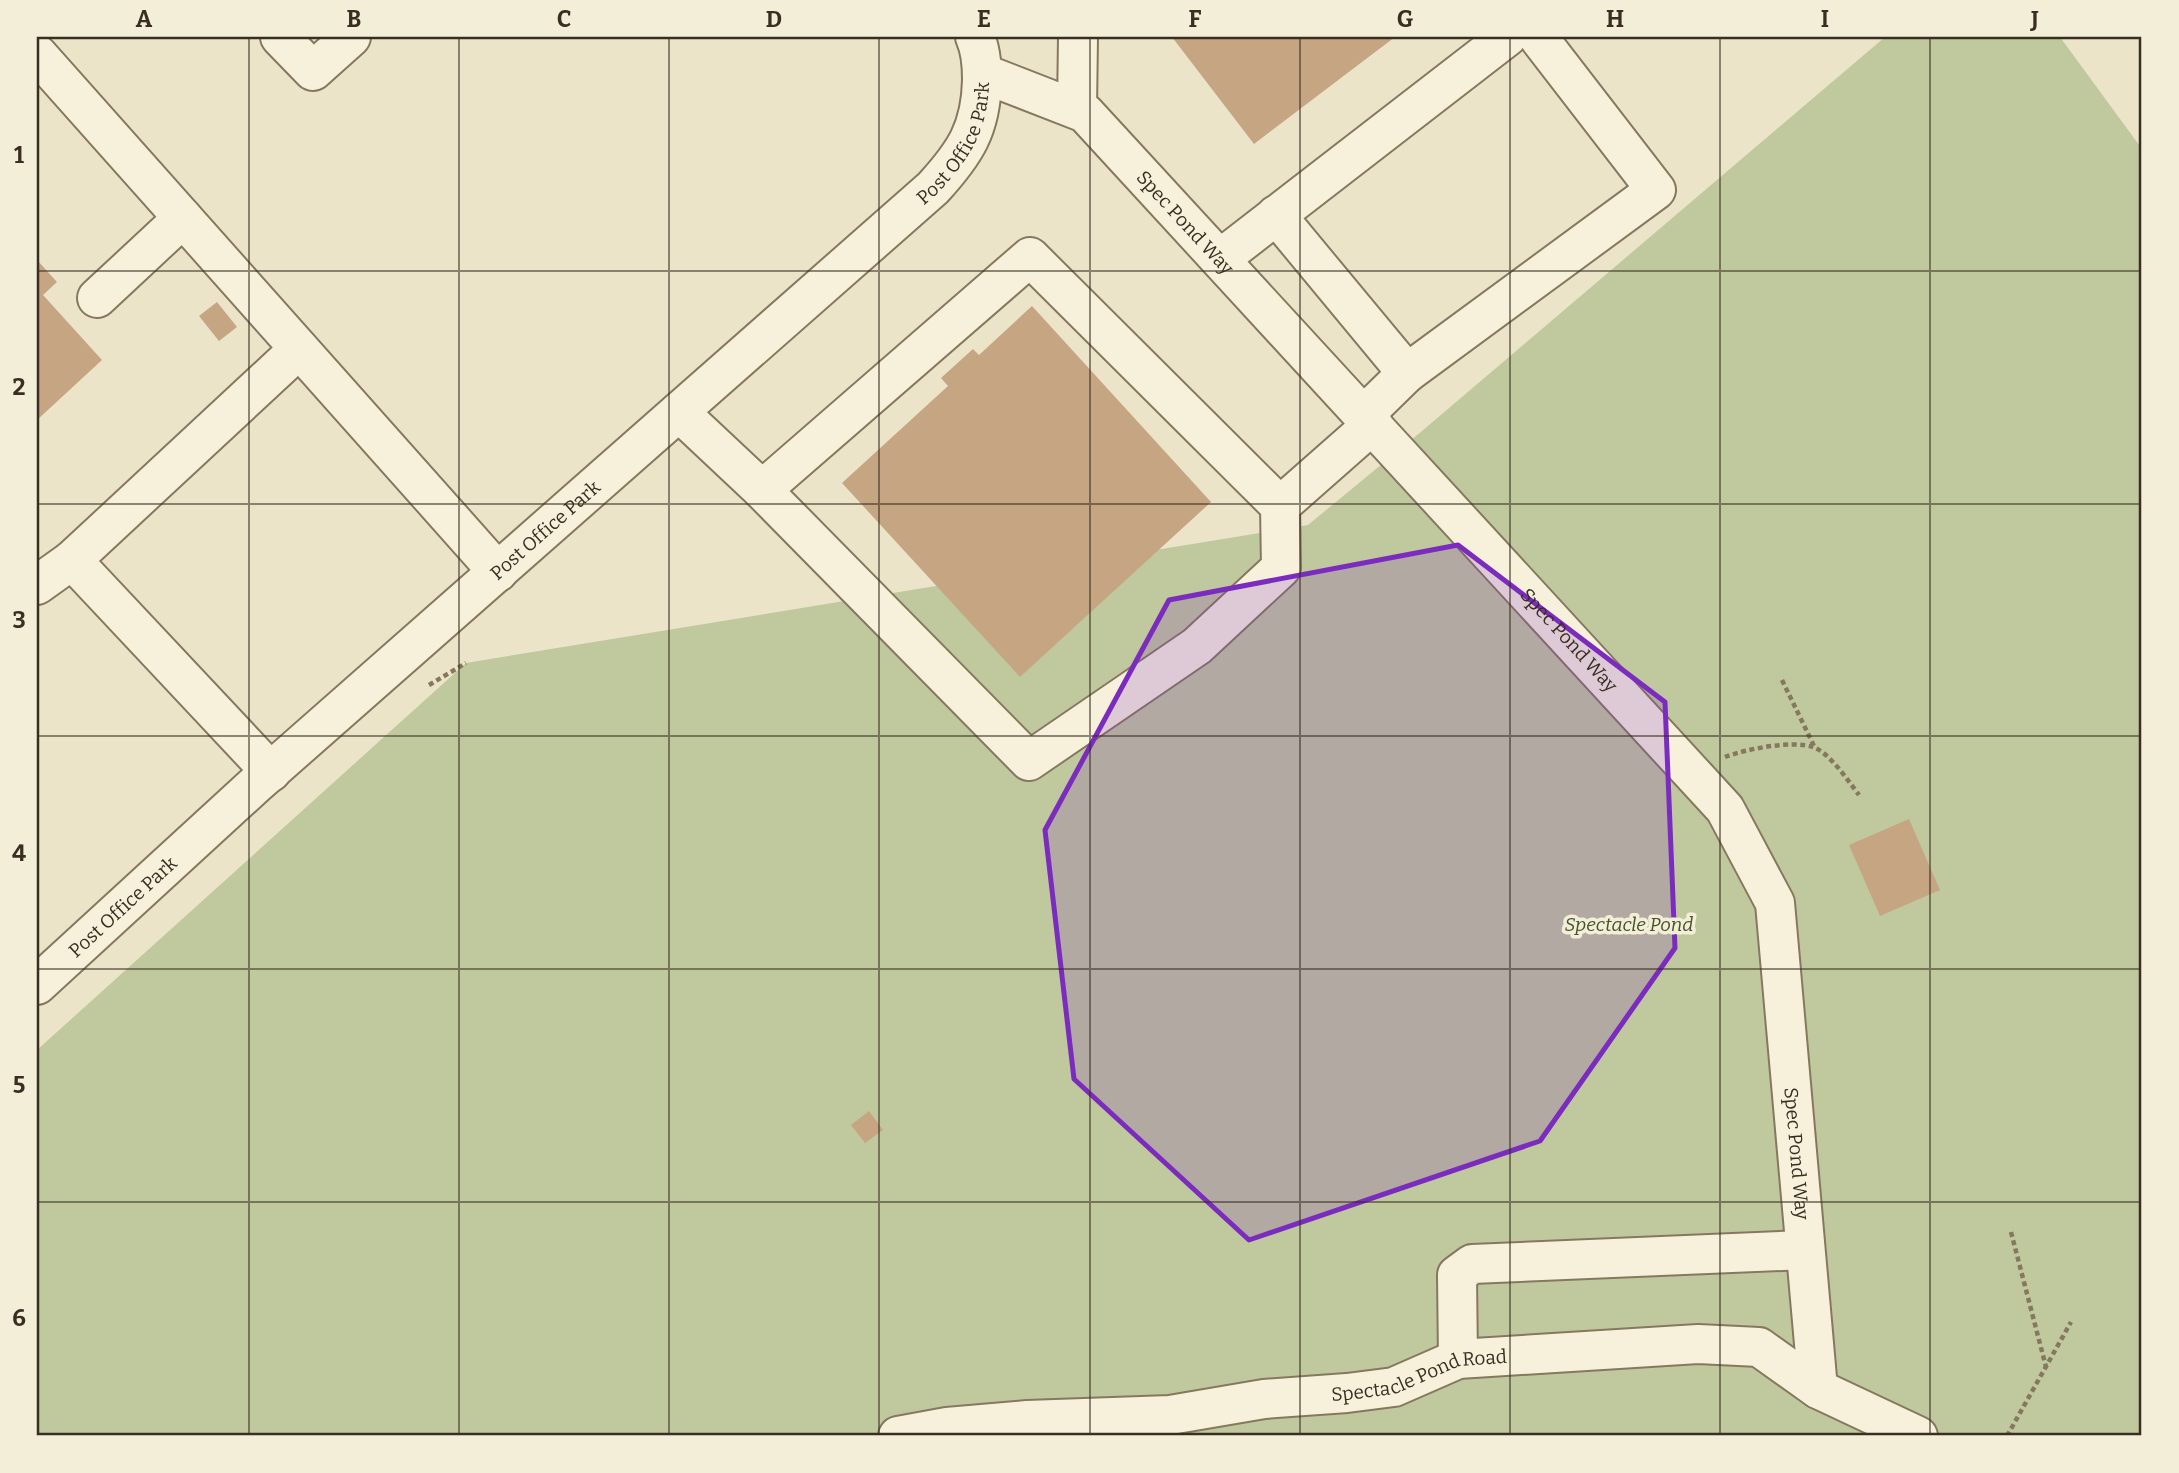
<svg xmlns="http://www.w3.org/2000/svg" width="2179" height="1473" font-family="Bitter,serif">
<style>
.green{fill:#c0c99d}
.building{fill:#c6a582}
.lines{fill:none;stroke-linecap:round;stroke-linejoin:round}
.minor-casing{stroke:#86785f;stroke-width:42}
.path{stroke:#86785f;stroke-width:4.5;stroke-dasharray:5 3.5;stroke-linecap:butt}
.minor{stroke:#f7f1dc;stroke-width:38}
.marked{fill:#7b2cbf;fill-opacity:0.2;stroke:#7b2cbf;stroke-width:5;stroke-linejoin:round}
.grid{fill:none;stroke:#382e21;stroke-width:2;stroke-opacity:0.55}
.labels{text-anchor:middle;dominant-baseline:central;stroke-width:7;stroke-linejoin:round;paint-order:stroke}
.street-label{font-size:19px;fill:#382e21;stroke:#f3eed8}
.park-label{font-size:19px;font-style:italic;fill:#445329;stroke:#f3eed8}
.neatline{fill:none;stroke:#382e21;stroke-width:2.5}
.grid-label{font-size:23px;text-anchor:middle;font-weight:bold;fill:#382e21}
</style>
<rect width="100%" height="100%" fill="#ebe4c9"/>
<path class="green" d="M1885,37H2060L2142,149V1436H37V1050L466,663L1308,525L1422,431Z"/>
<path class="building" d="M1172,37H1395L1254,144Z
M37,260L57,282L43,295L102,360L37,420Z
M217,302L237,327L219,341L199,316Z
M1032,306L1211,502L1020,677L842,483L948,386L941,378L973,349L979,355Z
M1909,819L1940,890L1880,916L1849,845Z
M869,1111L883,1130L865,1143L851,1125Z"/>
<g class="lines">
<defs>
<g id="minor">
<path d="M280,37L313,71L351,37"/>
<path d="M37,54L498,572"/>
<path id="s1" d="M982,73L1085,113L1725,809L1775,903L1818,1389"/>
<path d="M1077,109L1078,37"/>
<path d="M1276,215L1407,373L1364,415"/>
<path d="M1220,259L1507,37"/>
<path d="M97,298L183,218"/>
<path d="M1407,373L1656,190L1538,37"/>
<path d="M679,412L762,490"/>
<path d="M1280,506L1281,568L1197,646L1029,761L762,490L1030,257L1280,506L1373,424"/>
<path d="M37,585L72,560"/>
<path d="M271,772L72,560L299,349"/>
<path id="s2" d="M37,985L255,785L933,188C965,153 981,129 982,80C982,66 981,50 975,37"/>
<path d="M1458,1359L1457,1275L1472,1264L1805,1250"/>
<path id="s3" d="M898,1436L947,1427L1027,1420L1170,1415L1264,1399L1347,1393L1394,1387L1458,1359L1698,1344L1759,1347L1818,1389L1918,1436"/>
</g>
</defs>
<use href="#minor" class="minor-casing"/>
<path class="path" d="M1782,680L1814,746
M429,685L466,663
M1725,757C1746,749 1792,740 1813,747C1829,752 1849,782 1859,795
M2011,1232L2046,1367
M2007,1436L2071,1322"/>
<use href="#minor" class="minor"/>
</g>
<path class="marked" d="M1458,545L1665,702L1675,948L1540,1141L1249,1240L1074,1079L1045,830L1169,600Z"/>
<path class="grid" d="M249,37V1436M459,37V1436M669,37V1436M879,37V1436M1090,37V1436M1300,37V1436M1510,37V1436M1720,37V1436M1930,37V1436M37,271H2142M37,504H2142M37,736H2142M37,969H2142M37,1202H2142"/>
<g class="labels">
<g class="street-label">
<text stroke="none"><textPath href="#s2" startOffset="1250">Post Office Park</textPath></text>
<text stroke="none"><textPath href="#s1" startOffset="259">Spec Pond Way</textPath></text>
<text stroke="none"><textPath href="#s2" startOffset="682">Post Office Park</textPath></text>
<text stroke="none"><textPath href="#s1" startOffset="826">Spec Pond Way</textPath></text>
<text stroke="none"><textPath href="#s2" startOffset="116">Post Office Park</textPath></text>
<text stroke="none"><textPath href="#s1" startOffset="1414">Spec Pond Way</textPath></text>
<text stroke="none"><textPath href="#s3" startOffset="527">Spectacle Pond Road</textPath></text>
</g>
<g class="park-label">
<text x="1629" y="924">Spectacle Pond</text>
</g>
</g>
<rect width="2179" height="1473" fill="none" stroke="#f3eed8" stroke-width="77"/>
<rect x="38" y="38" width="2102" height="1396" class="neatline"/>
<g class="grid-label">
<text x="144" y="27">A</text>
<text x="354" y="27">B</text>
<text x="564" y="27">C</text>
<text x="774" y="27">D</text>
<text x="984" y="27">E</text>
<text x="1195" y="27">F</text>
<text x="1405" y="27">G</text>
<text x="1615" y="27">H</text>
<text x="1825" y="27">I</text>
<text x="2035" y="27">J</text>
<text x="19" y="163">1</text>
<text x="19" y="395">2</text>
<text x="19" y="628">3</text>
<text x="19" y="861">4</text>
<text x="19" y="1093">5</text>
<text x="19" y="1326">6</text>
</g>
</svg>
